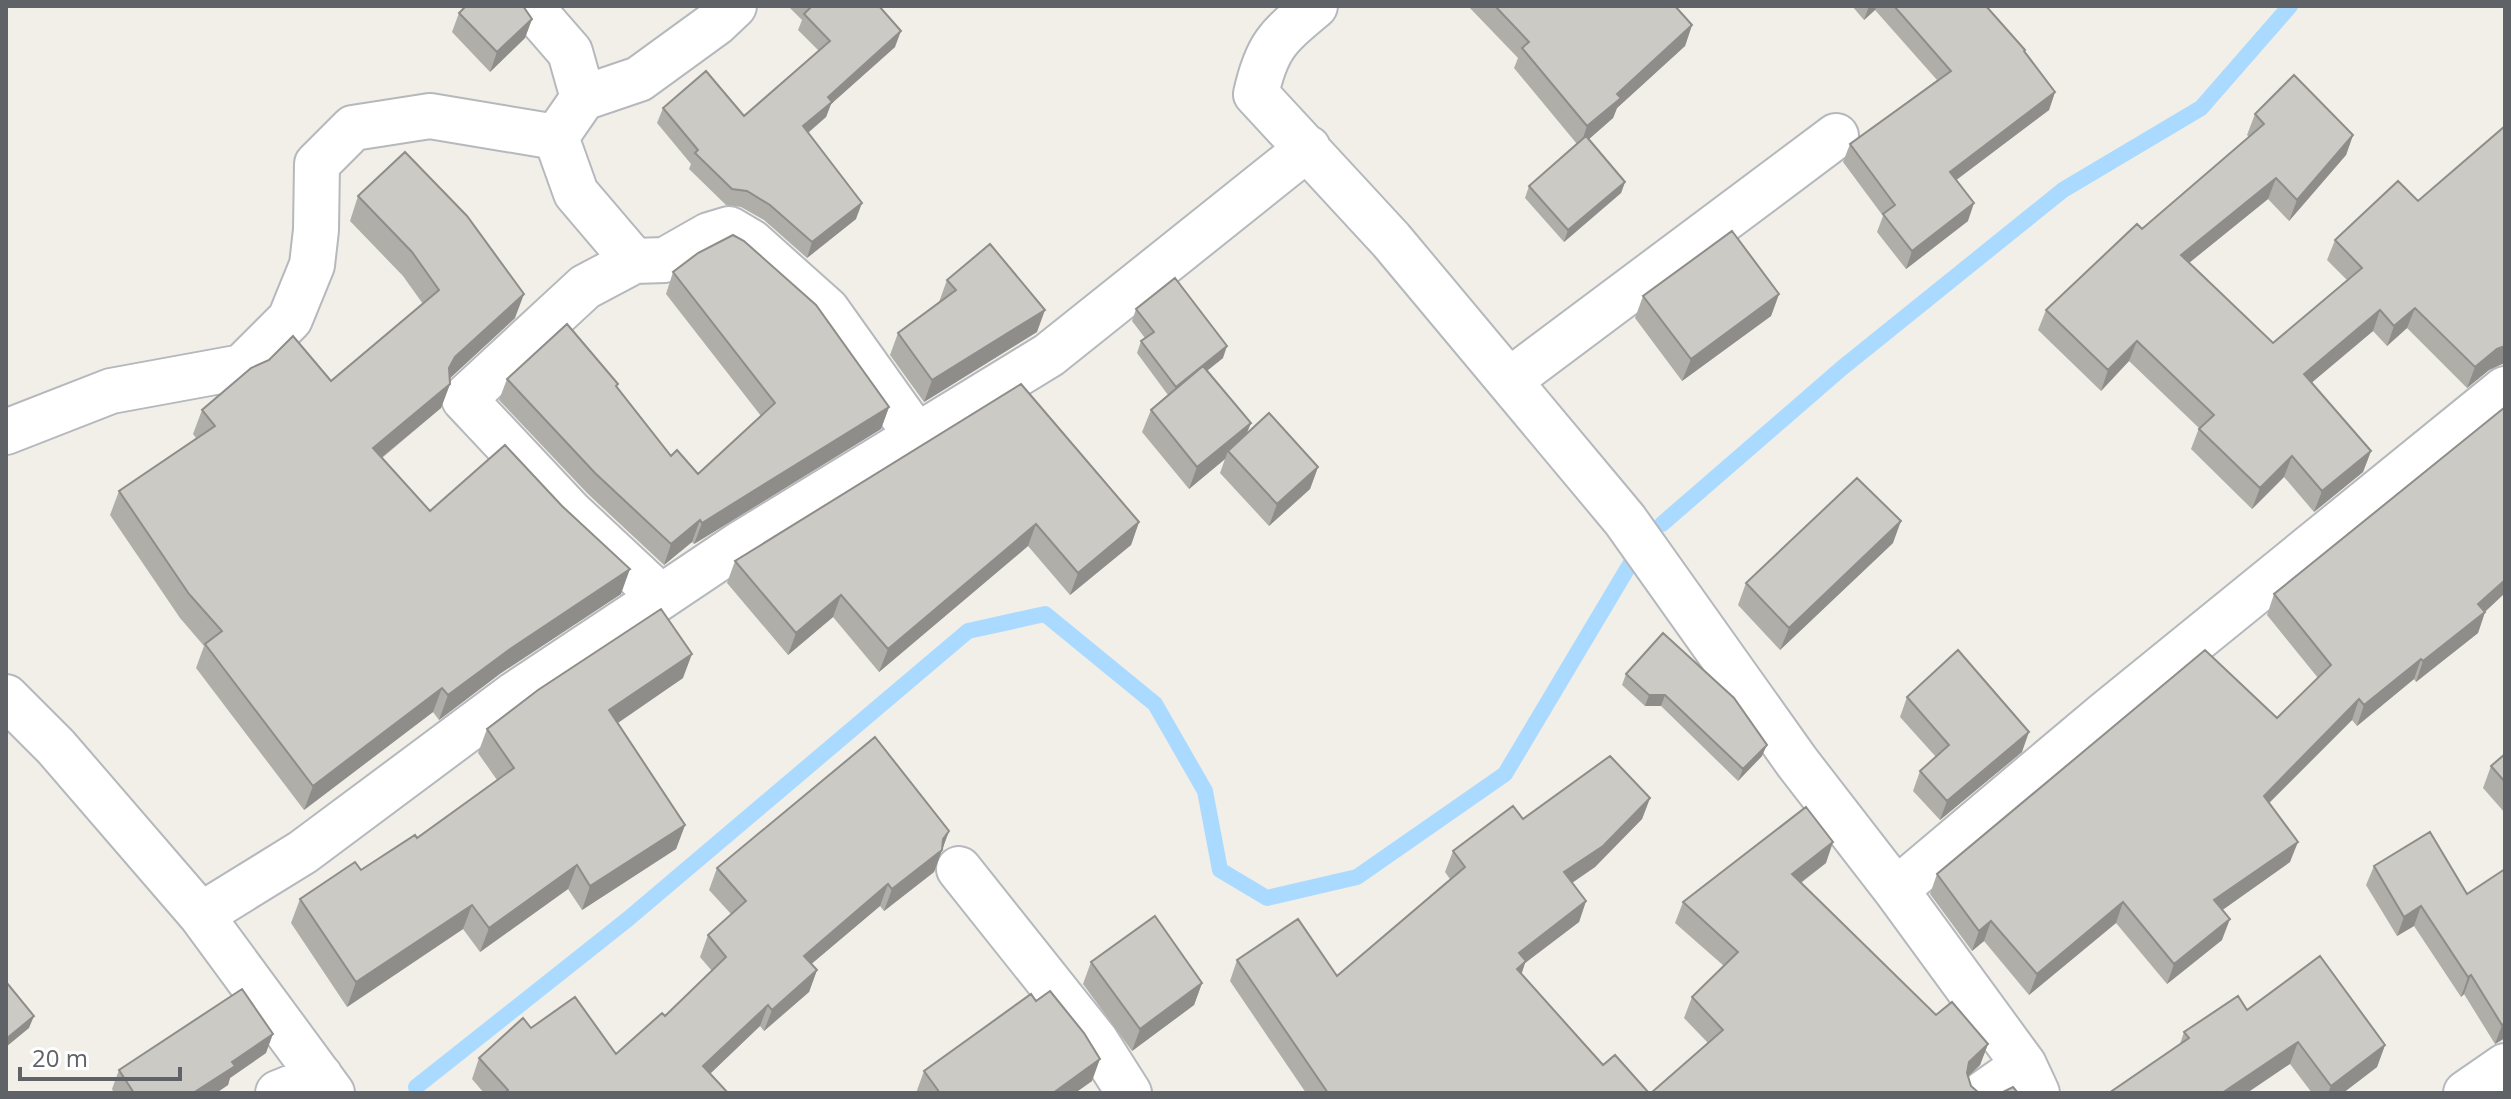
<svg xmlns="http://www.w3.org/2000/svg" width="2511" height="1099" font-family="'Open Sans',sans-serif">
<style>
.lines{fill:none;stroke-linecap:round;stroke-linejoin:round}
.stream{stroke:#aadaff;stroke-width:16}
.minor-casing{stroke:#b5b8bc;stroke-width:48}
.minor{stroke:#fff;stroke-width:44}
.wall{fill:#afaea9}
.shaded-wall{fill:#8f8d8a}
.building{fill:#cccac5;stroke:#8f8d8a;stroke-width:2}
</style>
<rect width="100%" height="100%" fill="#f1efe8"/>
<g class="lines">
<path class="stream" d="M1662,524L1842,368L2063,190L2201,108L2290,6
M416,1087L628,919L968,631L1045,614L1155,704L1205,791L1220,870L1267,898L1357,877L1505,774L1632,561"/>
<defs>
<path id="minor" d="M1315,6C1278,37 1267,45 1256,94L1391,240L1625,520L1797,762L1896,890L2024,1065L2037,1093
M583,98L639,79L716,23L734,6
M556,137L576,193L634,261L585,287L464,399L570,512L661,597
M634,261L665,260L709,235L729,229L751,242L827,310L916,435
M1510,380L1836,136
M6,432L111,391L242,367L290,319L312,265L316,230L317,164L353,128L430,116L556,137L583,98L570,52L530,6
M6,697L56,747L201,915L332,1093
M959,869L1096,1041L1129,1093
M1896,890L2105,714L2505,389
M201,915L303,852L515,694L661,597L740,544L1049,355L1308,148
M278,1093L320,1076
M1984,1093L2024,1065
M2466,1093L2505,1066"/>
</defs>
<use href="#minor" class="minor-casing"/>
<use href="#minor" class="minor"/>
</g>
<path class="wall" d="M788,6H879L895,47L831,104L826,117L808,133L856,219L807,258L764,220L741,207L726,205L689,169L691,164L657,123L663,108L744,116L819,51L798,30L802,20Z
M1468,6H1675L1692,25L1685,46L1617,108L1613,118L1589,139L1625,182L1621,193L1564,242L1525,198L1529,186L1577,144L1514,68L1518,58Z
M1852,6H1986L2025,50L2024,52L2055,92L2049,110L1956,180L1968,221L1906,269L1877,232L1883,216L1843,162L1850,144L1937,80L1875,10L1864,20Z
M459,13L532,19L525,38L490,72L452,32Z
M2255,114L2353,135L2346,155L2289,221L2268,199L2189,263L2273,343L2347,280L2327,260L2335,240L2502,364L2489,370L2467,388L2407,328L2387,346L2373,331L2311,383L2371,451L2363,472L2314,512L2284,477L2252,509L2191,449L2199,428L2129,361L2101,391L2038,330L2046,310L2249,137L2247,135Z
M358,196L515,318L450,378V384L441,408L382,458L430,511L621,594L501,673L439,720L433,712L304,810L196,668L204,646L180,618L110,515L119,491L196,438L193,434L202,410L331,381L423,304L403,276L350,221Z
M673,272L889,407L881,429L694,544L692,542L664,565L588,494L499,400L507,379L618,384L617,387L671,456L698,474L761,416L666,294Z
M947,280L1037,332L924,402L890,355L898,333L939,302Z
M1779,294L1771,316L1682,381L1635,318L1643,296Z
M1136,309L1223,358L1207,371L1251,423L1246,434L1318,467L1310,489L1269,526L1220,473L1225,459L1189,489L1142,432L1151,410L1168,395L1137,353L1141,341L1145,338L1132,321Z
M1021,384L1139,522L1131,545L1070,595L1028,546L879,672L833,617L788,655L727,583L735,561Z
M2505,407V593L2485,612L2478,633L2416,682L2414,679L2357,726L2352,720L2269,803L2290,862L2222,910V940L2167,984L2116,923L2029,995L1984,941L1972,951L1930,894L1937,874L2277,718L2318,678L2267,615L2274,594Z
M1893,543L1780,650L1738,605L1746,583Z
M1626,674L1734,698L1762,756L1738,781L1661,706H1645L1622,685Z
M683,678L618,723L685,825L676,849L582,910L568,889L480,952L463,929L347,1007L291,923L300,899L361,870L417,838L497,780L478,753L487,729Z
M1907,697L2022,752L1940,820L1913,791L1920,771L1936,757L1900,717Z
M2505,754V813L2483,788L2491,766Z
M1650,798L1642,819L1595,867L1572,883L1586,901L1579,922L1525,963L1521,974L1603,1065L1649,1093H1306L1230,981L1237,960L1337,976L1450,879L1445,872L1453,851L1523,819Z
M949,831L934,872L884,911L880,906L811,964L817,970L809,992L764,1031L760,1026L710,1074L728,1093H484L472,1079L479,1058L531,1028L616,1054L665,1016L712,971L700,957L708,935L731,914L709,890L717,868Z
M1826,863L1801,883L1936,1015L1988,1044L1980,1065L1968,1077L1971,1086L1708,1043L1684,1018L1692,997L1724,966L1675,923L1683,902Z
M2374,866L2467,894L2505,1038L2495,1044L2464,994L2461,997L2414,926L2397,936L2366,885Z
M1091,962L1202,983L1194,1005L1132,1051L1083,984Z
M2247,1010L2385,1045L2377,1067L2343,1093H2312L2290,1064L2180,1044L2184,1032Z
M266,1053L230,1078L228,1085L216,1093H114L112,1089L119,1070Z
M924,1071L1092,1081L1075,1093H916Z"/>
<path class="shaded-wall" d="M1869,6H1877L1875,10L1864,20Z
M532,19L525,38L490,72L497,52Z
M1692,25L1685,46L1617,108L1613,118L1580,147L1587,126L1617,94Z
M901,31L895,47L831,104L826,117L797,142L803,126L828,97Z
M2055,92L2049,110L1943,190L1950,172Z
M2353,135L2346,155L2289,221L2297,200Z
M2276,178L2268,199L2174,275L2181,255Z
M1625,182L1621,193L1564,242L1568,230Z
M862,203L856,219L807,258L812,242Z
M1974,203L1968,221L1906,269L1912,251Z
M524,294L515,318L447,381L450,384L441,408L364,472L373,448L449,368L455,357Z
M1779,294L1771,316L1682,381L1691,359Z
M2415,308L2407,328L2387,346L2394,326Z
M1045,310L1037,332L924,402L932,380Z
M2380,310L2373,331L2297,395L2304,374Z
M2137,341L2129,361L2101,391L2108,370Z
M1227,346L1223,358L1171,399L1176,387Z
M2505,346V365L2502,364L2489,370L2467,388L2475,367L2497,349Z
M889,407L881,429L694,544L702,523Z
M1251,423L1242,445L1228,451L1225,459L1189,489L1197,467Z
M2371,451L2363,472L2314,512L2322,491Z
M2292,456L2284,477L2252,509L2260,488Z
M1318,467L1310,489L1269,526L1277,504Z
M700,520L692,542L664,565L671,544Z
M1901,521L1893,543L1780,650L1789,628Z
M1139,522L1131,545L1070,595L1078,573Z
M1036,524L1028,546L879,672L888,649Z
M630,569L621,594L501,673L439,720L448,695L510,649Z
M2505,580V593L2480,616L2485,612L2478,633L2416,682L2423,661L2478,604Z
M841,595L833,617L788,655L796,633Z
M692,654L683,678L600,735L609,710Z
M2421,659L2414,679L2357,726L2364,705Z
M442,688L433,712L304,810L313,786Z
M1649,695H1665L1661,706H1645Z
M2359,699L2352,720L2256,816L2264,796Z
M2029,732L2022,752L1940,820L1947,801Z
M1767,745L1762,756L1738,781L1743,769Z
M1650,798L1642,819L1595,867L1557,893L1564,872Z
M685,825L676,849L582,910L590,886Z
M949,831L934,872L884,911L892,889L943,839Z
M1833,842L1826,863L1784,895L1792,874Z
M2298,842L2290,862L2207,921L2214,900Z
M577,865L568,889L480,952L489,928Z
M888,884L880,906L796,977L804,956Z
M1586,901L1579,922L1525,963L1519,982L1509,990L1519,953Z
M2123,902L2116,923L2029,995L2037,974Z
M472,905L463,929L347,1007L356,982Z
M2421,906L2414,926L2397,936L2404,917Z
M2230,919L2222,940L2167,984L2174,964Z
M1991,921L1984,941L1972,951L1979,931Z
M817,970L809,992L764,1031L772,1010Z
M2471,975L2464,994L2461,997L2468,977Z
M1202,983L1194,1005L1132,1051L1140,1029Z
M768,1005L760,1026L695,1088L703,1066Z
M34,1016L29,1028L6,1047V1039Z
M2505,1023V1038L2495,1044L2502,1025Z
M273,1034L266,1053L230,1078L228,1085L216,1093H193L232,1062Z
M2298,1042L2290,1064L2247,1093H2222Z
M1988,1044L1980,1065L1961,1083L1969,1062Z
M2385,1045L2377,1067L2343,1093H2328L2331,1086Z
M1100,1059L1092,1081L1075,1093H1053Z"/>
<path class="building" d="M466,6H523L532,19L497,52L459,13Z
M809,6H879L901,31L828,97L832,102L803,126L862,203L812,242L770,205L747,191L732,189L695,153L698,150L663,108L706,71L744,116L830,41L804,14L810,8Z
M1495,6H1675L1692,25L1617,94L1621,98L1587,126L1522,48L1529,42Z
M1894,6H1986L2025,50L2024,51L2055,92L1950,172L1974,203L1912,251L1883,214L1895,205L1850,144L1951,71Z
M2294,75L2353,135L2297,200L2276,178L2181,255L2273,343L2362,268L2335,240L2398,181L2418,201L2505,126V346L2497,349L2475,367L2415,308L2394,326L2380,310L2304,374L2371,451L2322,491L2292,456L2260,488L2199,429L2214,415L2137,341L2108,370L2046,310L2137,224L2142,229L2264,124L2255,114Z
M1586,136L1625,182L1568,230L1529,186Z
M405,152L467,216L524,294L455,357L449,368L450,384L373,448L430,511L505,445L562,506L630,569L510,649L448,695L442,688L313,786L205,644L222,631L189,594L119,491L215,426L202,410L251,368L269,360L293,336L331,381L439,290L412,252L358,196Z
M1732,231L1779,294L1691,359L1643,296Z
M733,235L744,241L816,305L889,407L702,523L700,520L671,544L595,473L507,379L567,324L618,384L616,386L671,456L677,450L698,474L775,403L673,272L698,253Z
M990,244L1045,310L932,380L898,333L956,290L947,280Z
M1175,278L1227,346L1176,387L1141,341L1154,332L1136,309Z
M1203,366L1251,423L1197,467L1151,410Z
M1021,384L1139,522L1078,573L1036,524L888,649L841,595L796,633L735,561Z
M2505,407V580L2478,604L2485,612L2423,661L2421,659L2364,705L2359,699L2264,796L2298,842L2214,900L2230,919L2174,964L2123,902L2037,974L1991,921L1979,931L1937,874L2205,650L2277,718L2331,665L2274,594Z
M1269,413L1318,467L1277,504L1228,451Z
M1857,478L1901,521L1789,628L1746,583Z
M661,609L692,654L609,710L685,825L590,886L577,865L489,928L472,905L356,982L300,899L355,862L361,870L415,835L417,838L514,768L487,729L538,690Z
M1663,633L1734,698L1767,745L1743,769L1665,695H1649L1626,674Z
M1958,650L2029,732L1947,801L1920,771L1949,745L1907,697Z
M875,737L949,831L943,839L942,850L892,889L888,884L804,956L817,970L772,1010L768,1005L703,1066L728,1093H505L508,1090L479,1058L523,1018L531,1028L575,997L616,1054L662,1013L665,1016L726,957L708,935L746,901L717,868Z
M2505,754V782L2491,766Z
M1610,756L1650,798L1603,846L1564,872L1586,901L1519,953L1526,961L1517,969L1603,1065L1615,1055L1649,1093H1328L1237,960L1298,919L1337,976L1465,867L1453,851L1513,806L1523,819Z
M1806,807L1833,842L1792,874L1936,1015L1952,1002L1988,1044L1969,1062L1967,1073L1971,1086L1979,1093H1651L1723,1030L1692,997L1738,952L1683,902Z
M2430,832L2467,894L2505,869V1023L2502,1025L2471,975L2468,977L2421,906L2404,917L2374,866Z
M1155,916L1202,983L1140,1029L1091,962Z
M2320,956L2385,1045L2331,1086L2298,1042L2222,1093H2109L2189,1038L2184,1032L2238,996L2247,1010Z
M6,983H7L34,1016L6,1039Z
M242,989L273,1034L232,1062L235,1066L193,1093H134L119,1070Z
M1050,991L1084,1033L1100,1059L1053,1093H940L924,1071L1031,994L1036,1001Z
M2013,1087L2018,1093H2001Z"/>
<rect width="2511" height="1099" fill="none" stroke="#5f6368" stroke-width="16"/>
<path d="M20 1067v12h160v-12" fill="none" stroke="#5f6368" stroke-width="4"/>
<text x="32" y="1067" font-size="24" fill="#5f6368" stroke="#ffffff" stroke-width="6" paint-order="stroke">20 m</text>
</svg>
